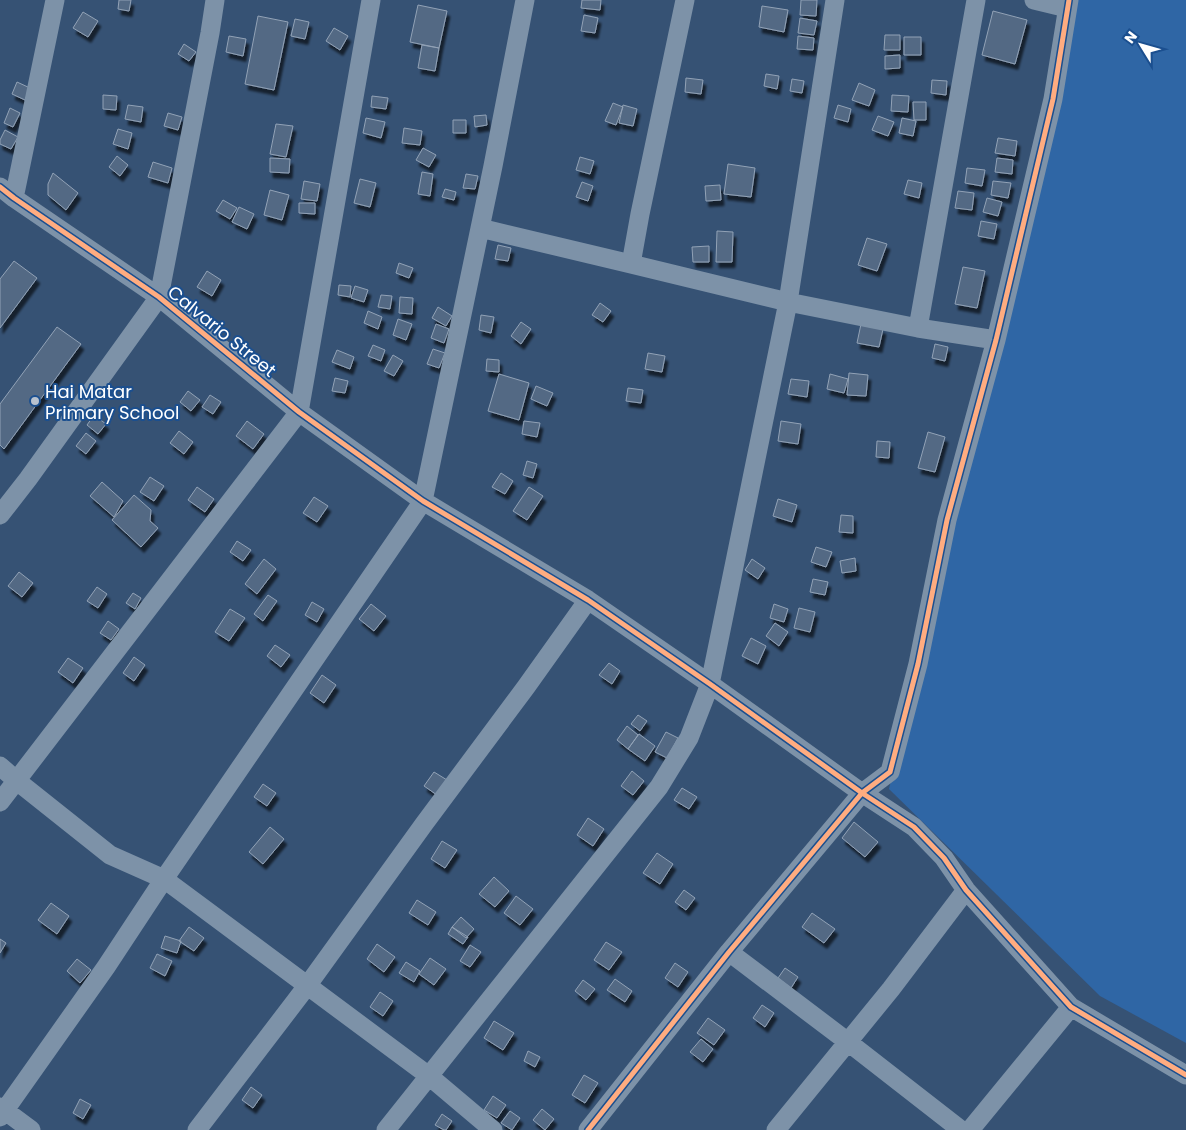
<svg xmlns="http://www.w3.org/2000/svg" width="1186" height="1130" font-family="Poppins,sans-serif">
<style>
.green{fill:#2f66a5}
.building{fill:#526984;stroke:#92a2b6;filter:url(#shadow)}
.lines{fill:none;stroke-linecap:round;stroke-linejoin:round}
.street{stroke:#7d92a8;stroke-width:19}
.cycleway-casing{stroke:#1b4f8f;stroke-width:8}
.cycleway{stroke:#ffac80;stroke-width:5}
.poi-dot{fill:#b9c2ce;stroke:#1b4f8f;stroke-width:2}
.labels{text-anchor:middle;dominant-baseline:central;stroke-width:4;stroke-linejoin:round;paint-order:stroke}
.street-label{font-size:18px;fill:#fff;stroke:#1b4f8f}
.poi-label{font-size:18px;fill:#fff;stroke:#1b4f8f;text-anchor:start}
</style>
<defs>
<filter id="shadow"><feDropShadow dx="3" dy="5.5" stdDeviation="1" flood-color="#0009"/></filter>
</defs>
<rect width="100%" height="100%" fill="#365274"/>
<path class="green" d="M1072,0H1186V1043L1100,996L889,789Z"/>
<path class="building" d="M119,0H131L129,11L118,9Z
M582,0H601L600,10L581,8Z
M801,0H817L816,16L800,15Z
M418,5L447,11L439,48L410,42Z
M762,6L788,10L784,32L759,27Z
M993,11L1027,20L1015,64L982,55Z
M83,12L98,21L88,37L73,28Z
M584,15L598,18L595,33L581,31Z
M258,16L288,22L274,90L245,84Z
M800,18L817,21L814,35L798,33Z
M295,19L309,22L305,39L291,36Z
M334,28L348,36L340,50L326,41Z
M885,35H900V50H884Z
M229,36L246,39L243,56L226,52Z
M798,36L814,38L813,50L797,49Z
M904,37H921V55H904Z
M184,44L196,52L189,61L178,54Z
M422,45L439,48L435,71L418,68Z
M900,55V68L885,69V56Z
M766,74L779,76L777,89L764,86Z
M686,78L703,80L701,94L685,92Z
M792,79L804,81L802,93L790,91Z
M932,80L947,81L946,95L931,93Z
M17,82L30,88L25,100L12,94Z
M859,83L875,90L869,106L852,100Z
M103,95L117,96L116,110L103,109Z
M892,95L909,96L908,112L891,111Z
M372,96L388,98L386,109L371,107Z
M913,102H926V120H914Z
M613,103L623,107L616,125L605,121Z
M128,105L143,107L141,122L125,119Z
M623,105L637,109L633,126L619,123Z
M838,105L851,109L848,122L834,118Z
M10,108L20,113L13,127L4,123Z
M168,113L182,117L178,130L164,126Z
M486,115L487,125L475,127L474,116Z
M878,116L894,122L888,136L872,130Z
M366,118L385,122L381,138L363,133Z
M902,118L916,121L913,136L899,133Z
M453,120H466V133H453Z
M276,124L293,126L286,157L270,154Z
M404,128L422,131L420,145L402,143Z
M118,129L132,133L128,149L113,144Z
M5,130L18,137L11,149L0,144V140Z
M998,138L1017,141L1015,156L995,153Z
M423,148L436,155L429,167L416,160Z
M117,156L128,165L120,176L109,167Z
M580,157L594,161L590,174L576,170Z
M270,158L290,159L289,173L270,172Z
M997,158L1013,160L1012,174L995,172Z
M153,162L172,168L168,183L148,177Z
M728,164L755,168L751,197L724,194Z
M967,168L985,170L982,186L965,183Z
M422,172L433,174L430,196L418,194Z
M53,173L78,193L66,210L48,195V184Z
M466,174L478,176L475,189L463,188Z
M360,179L376,183L370,207L354,203Z
M908,180L922,183L919,198L904,194Z
M304,181L320,184L317,201L301,199Z
M993,181L1011,183L1008,198L991,195Z
M582,182L593,186L588,201L576,197Z
M720,185L721,200L706,201L705,186Z
M445,189L456,192L454,200L442,197Z
M270,190L289,195L282,220L264,215Z
M958,191L974,193L972,210L955,208Z
M987,198L1002,202L998,216L983,212Z
M223,200L237,208L230,219L216,211Z
M299,203H315V214L299,213Z
M239,207L254,214L247,229L232,222Z
M981,221L997,224L994,239L978,236Z
M717,231L733,232L732,262H716Z
M867,238L887,244L877,271L858,265Z
M498,245L511,248L508,261L495,259Z
M709,246V262H693L692,247Z
M14,261L37,278L0,328V279Z
M399,263L413,268L409,278L396,273Z
M963,267L985,271L977,308L955,304Z
M207,271L221,280L212,296L197,287Z
M339,285L351,286L350,297L338,295Z
M355,286L368,290L364,302L351,298Z
M381,295L392,296L390,309L378,307Z
M400,297L413,298L412,314L399,313Z
M600,303L611,311L603,322L592,315Z
M438,307L452,316L446,326L432,318Z
M368,311L382,317L378,329L364,323Z
M481,315L494,317L491,333L479,330Z
M398,319L412,324L406,340L393,335Z
M521,322L531,329L521,344L511,336Z
M436,324L449,329L444,343L431,338Z
M861,324L883,329L879,347L857,343Z
M57,327L81,344L4,449L0,445V404Z
M935,344L948,347L945,361L932,358Z
M373,345L385,350L381,361L368,356Z
M433,349L445,353L439,368L427,364Z
M337,350L354,357L350,369L332,362Z
M648,353L665,356L662,372L645,369Z
M393,355L403,361L394,376L384,371Z
M487,359L499,360V372L486,371Z
M849,373L868,375L866,396L847,395Z
M499,374L529,383L519,420L488,411Z
M830,374L848,379L844,393L827,389Z
M335,378L348,381L345,393L332,391Z
M791,379L809,381L807,397L788,394Z
M536,386L553,393L547,406L531,399Z
M628,388L643,390L641,403L626,401Z
M188,391L200,400L191,411L180,402Z
M210,395L221,402L213,414L202,407Z
M94,415L106,424L98,434L87,425Z
M247,421L264,434L253,449L236,436Z
M524,421L540,423L537,437L522,434Z
M781,421L801,424L798,444L778,441Z
M179,431L193,442L184,454L170,443Z
M928,432L945,437L935,472L918,468Z
M86,433L96,441L86,454L76,446Z
M877,441L890,442L889,458L876,457Z
M527,461L537,464L533,478L523,475Z
M501,473L513,481L505,494L492,487Z
M150,477L164,486L154,501L140,492Z
M102,482L123,501L114,517L90,496Z
M197,487L214,499L205,512L188,500Z
M529,487L543,496L527,520L513,511Z
M134,495L151,510L150,521L158,528L141,547L112,520Z
M314,497L328,506L317,522L303,513Z
M778,499L797,505L792,522L773,516Z
M841,515L853,516V533L839,532Z
M237,541L251,550L243,561L230,552Z
M816,547L832,552L826,567L811,562Z
M855,558L856,571L842,573L840,561Z
M264,559L276,569L257,594L245,584Z
M752,559L765,568L758,579L745,570Z
M19,572L33,583L22,597L8,586Z
M813,579L828,582L825,595L810,592Z
M97,587L107,594L98,608L87,601Z
M133,593L141,598L135,609L126,603Z
M268,595L277,601L263,621L254,614Z
M312,602L324,609L317,622L305,615Z
M371,604L386,616L374,631L359,619Z
M774,604L788,609L784,622L770,618Z
M799,608L815,612L810,632L794,628Z
M230,609L245,618L229,641L215,632Z
M108,621L119,629L111,640L100,633Z
M775,623L788,632L779,646L766,636Z
M751,638L766,646L758,664L742,656Z
M275,645L290,655L281,667L267,656Z
M134,657L145,665L134,681L123,673Z
M68,658L83,668L73,683L58,672Z
M609,663L620,671L612,684L599,675Z
M322,675L336,685L324,703L310,693Z
M638,715L647,721L640,731L631,724Z
M627,726L638,735L628,749L617,740Z
M666,732L678,738L667,758L655,752Z
M639,734L655,746L645,761L628,749Z
M632,771L644,781L633,795L621,786Z
M434,772L447,780L437,795L424,786Z
M263,784L276,793L267,806L254,797Z
M682,788L697,797L689,809L674,800Z
M588,818L604,829L593,846L577,835Z
M854,822L878,842L865,857L842,838Z
M270,827L284,839L263,864L249,852Z
M442,841L457,850L445,868L431,859Z
M657,853L673,864L660,884L643,873Z
M494,877L509,891L495,907L479,894Z
M684,890L695,898L686,910L675,902Z
M516,896L533,909L520,925L504,913Z
M417,900L436,912L428,925L409,913Z
M51,903L69,916L57,934L38,920Z
M812,913L835,929L824,943L802,927Z
M461,917L474,929L466,938L452,927Z
M189,927L204,938L194,951L179,941Z
M452,927L468,937L463,944L448,934Z
M165,936L181,941L177,953L161,948Z
M0,939L6,943L0,953Z
M606,942L622,952L609,970L594,960Z
M377,944L395,957L384,972L367,959Z
M470,945L481,952L470,967L460,961Z
M157,954L172,961L165,976L150,968Z
M430,958L446,969L434,985L419,974Z
M77,959L91,970L80,983L67,971Z
M406,962L420,971L414,982L399,973Z
M675,963L688,972L678,987L665,978Z
M785,968L798,977L791,988L778,978Z
M615,979L632,991L625,1002L607,990Z
M583,980L595,989L586,1000L575,991Z
M380,992L393,1001L383,1016L370,1007Z
M762,1005L774,1013L765,1027L753,1018Z
M708,1018L725,1030L714,1045L697,1033Z
M494,1021L514,1033L503,1050L484,1038Z
M701,1039L713,1049L703,1062L690,1052Z
M528,1051L540,1057L535,1067L524,1061Z
M584,1075L598,1083L585,1103L572,1095Z
M251,1087L262,1095L253,1108L242,1100Z
M493,1096L506,1105L497,1118L484,1110Z
M80,1099L91,1105L83,1119L73,1113Z
M542,1109L554,1119L545,1130L533,1120Z
M510,1111L520,1118L512,1130L501,1123Z
M442,1114L452,1121L446,1130H444L435,1125Z"/>
<g class="lines">
<path class="street" d="M685,0L640,214L631,264L788,302L918,328L996,340
M1034,0L1067,8
M0,187L14,198L159,297L299,412L423,501L588,600L710,684L862,793L914,827L944,858L966,890L1071,1007L1186,1075
M14,198L55,0
M480,228L631,264
M918,328L976,0
M0,515L28,479L159,297L210,33L215,0
M0,766L17,781L110,855L164,879L429,1076L493,1130
M0,802L299,412L371,0
M729,952L848,1042L961,1130
M0,1107L31,1130
M0,1117L106,967L164,879L423,501L493,166L525,0
M197,1130L307,986L424,824L526,687L588,600
M386,1130L659,787L689,738L710,684L788,302L835,0
M588,1130L729,952L862,793L890,772L918,664L947,520L996,340L1053,99L1069,0
M776,1130L891,989L966,890
M970,1130L1071,1007"/>
<defs>
<path id="cycleway" d="M0,187L14,198L159,297L299,412L423,501L588,600L710,684L862,793L914,827L944,858L966,890L1071,1007L1186,1075
M588,1130L729,952L862,793L890,772L918,664L947,520L996,340L1053,99L1069,0"/>
</defs>
<use href="#cycleway" class="cycleway-casing"/>
<use href="#cycleway" class="cycleway"/>
</g>
<circle class="poi-dot" cx="35" cy="401" r="5"/>
<g class="labels">
<g class="street-label">
<text transform="translate(222 331) rotate(39)">Calvario Street</text>
</g>
<g class="poi-label">
<text x="45" y="391">Hai Matar<tspan x="45" dy="21">Primary School</tspan></text>
</g>
</g>
<g transform="translate(1141 45) rotate(307)" stroke="#1b4f8f" stroke-width="4" paint-order="stroke">
<path d="M0-4L9 19L0 12L-9 19Z" fill="#ffffff"/>
<text y="-8" font-size="14" font-weight="bold" text-anchor="middle" fill="#ffffff">N</text>
</g>
</svg>
